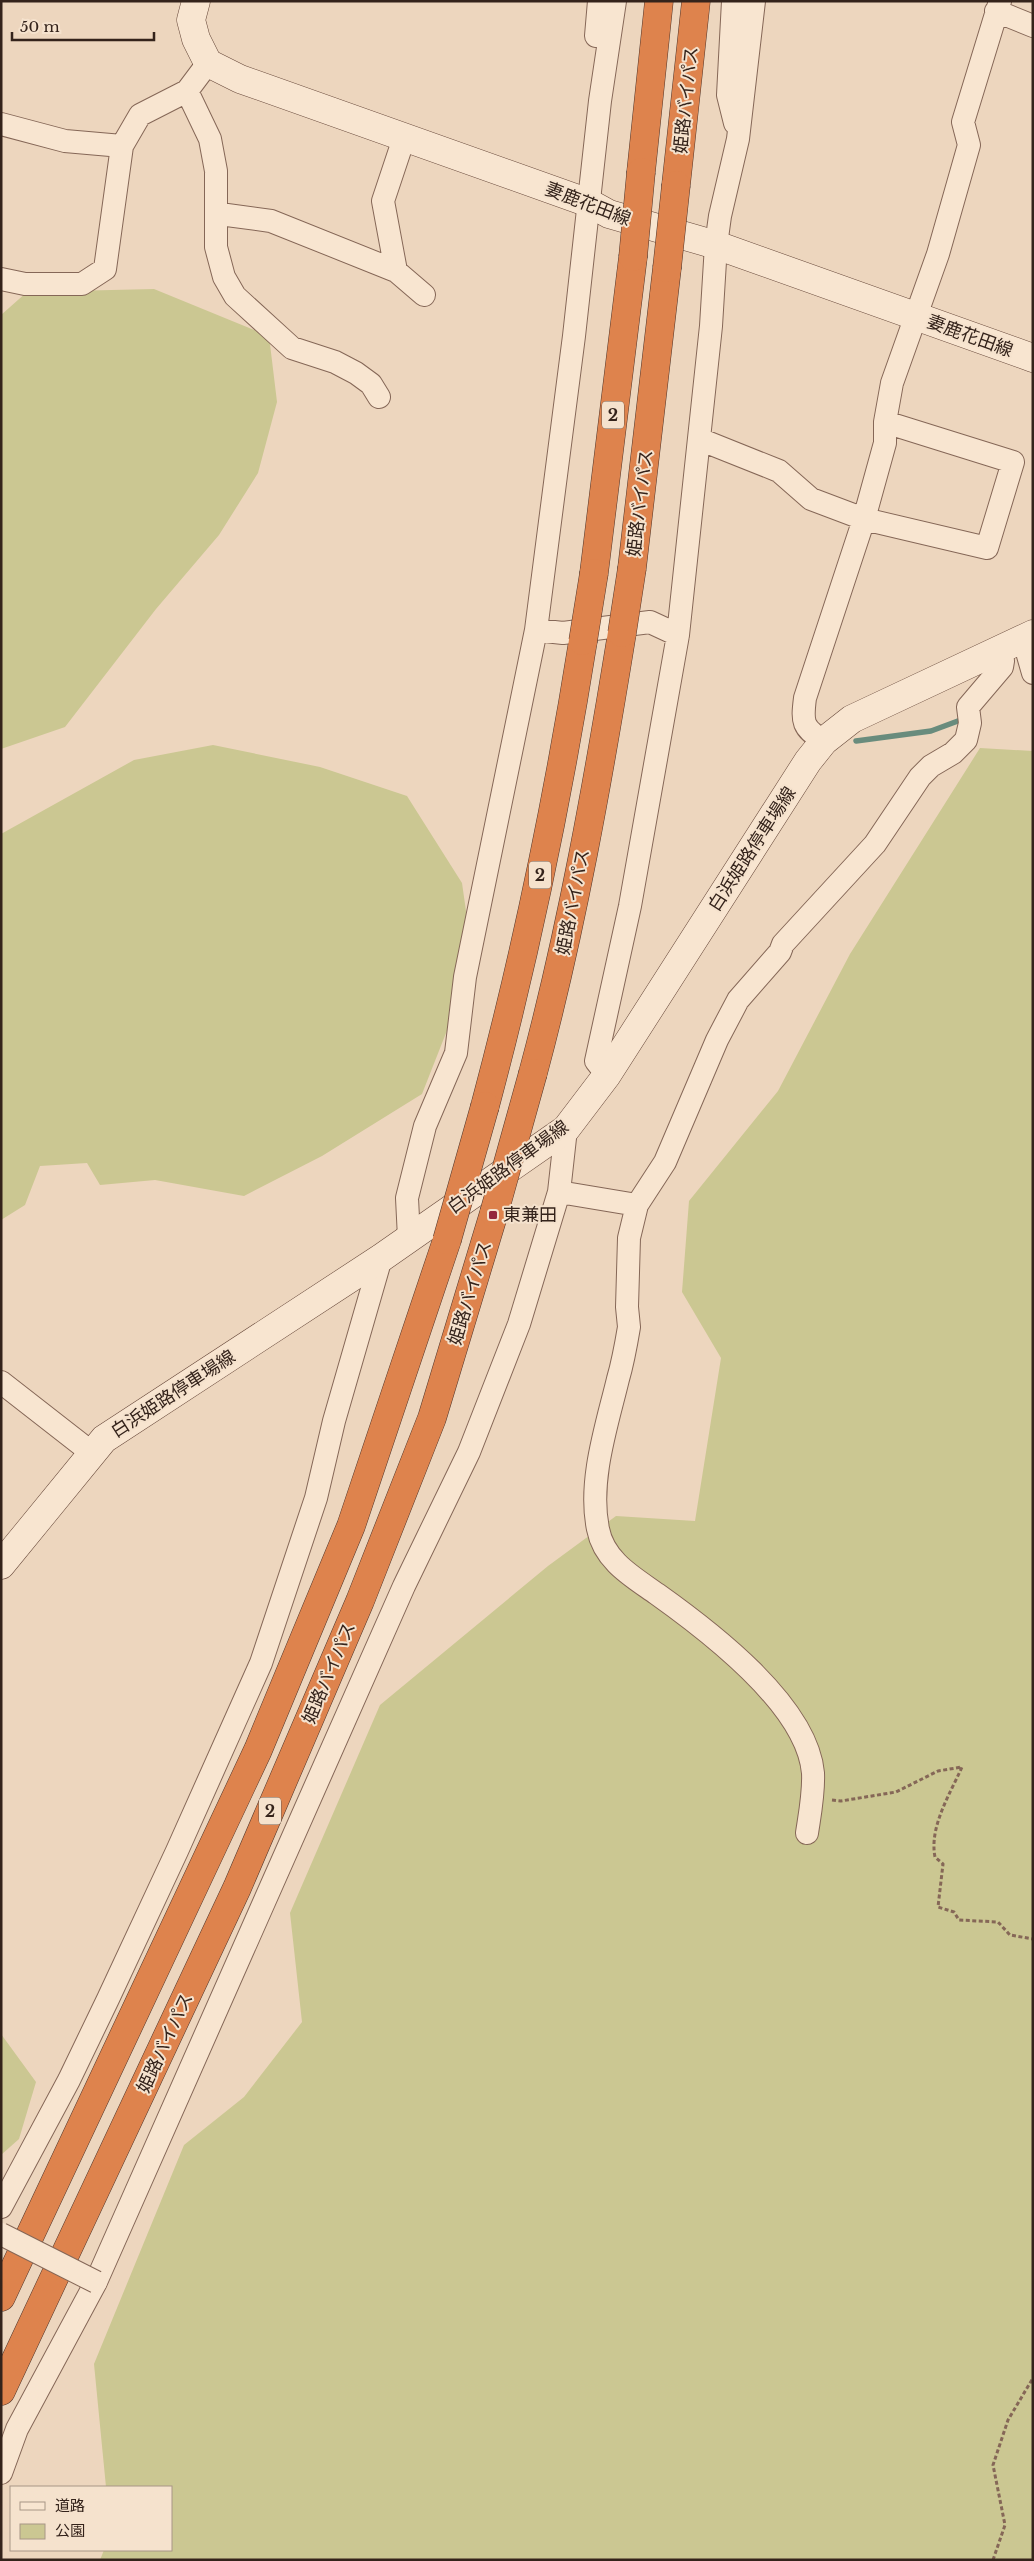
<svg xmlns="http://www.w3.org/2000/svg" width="1034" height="2561" font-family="'Libre Baskerville','Noto Sans JP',serif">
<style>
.green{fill:#cbc792}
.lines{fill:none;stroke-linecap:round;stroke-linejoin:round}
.stream{stroke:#698c7d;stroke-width:5.5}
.minor-casing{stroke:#856757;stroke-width:24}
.secondary-casing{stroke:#67483a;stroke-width:29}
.motorway-casing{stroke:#52362b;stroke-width:29}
.path{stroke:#856757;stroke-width:3;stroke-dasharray:4 2.5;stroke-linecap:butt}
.minor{stroke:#f8e5d0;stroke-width:22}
.secondary{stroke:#f8e5d0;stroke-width:28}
.motorway{stroke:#de834d;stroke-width:28}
.minor-bridge-casing{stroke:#856757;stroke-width:24;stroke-linecap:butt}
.motorway-bridge-casing{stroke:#52362b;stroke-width:29;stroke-linecap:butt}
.minor-bridge{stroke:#f8e5d0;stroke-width:22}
.motorway-bridge{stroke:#de834d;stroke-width:28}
.poi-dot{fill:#94273c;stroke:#f5e2cd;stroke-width:2}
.labels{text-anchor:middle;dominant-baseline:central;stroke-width:4;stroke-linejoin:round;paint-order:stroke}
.shield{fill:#f5e2cd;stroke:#6e5c50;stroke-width:1}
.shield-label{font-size:16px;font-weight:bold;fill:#34231b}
.street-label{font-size:18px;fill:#34231b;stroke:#f5e2cd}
.poi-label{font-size:18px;fill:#34231b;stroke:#f5e2cd;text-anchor:start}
</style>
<rect width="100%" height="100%" fill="#edd6be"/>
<path class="green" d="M154,289L269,336L277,402L258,473L219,535L156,609L65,727L1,749V315L27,292Z
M213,745L320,767L407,796L462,883L467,918L459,1000L422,1094L322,1156L244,1196L155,1180L100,1185L87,1163L40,1166L25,1205L1,1220V834L134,760Z
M980,748L1033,751V2560H100L104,2550H171V2487H106L94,2364L184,2145L244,2097L302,2022L290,1913L380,1705L548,1566L616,1516L695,1521L721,1358L682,1292L689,1201L778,1091L850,954Z
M1,2034L36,2082L19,2139L1,2155Z"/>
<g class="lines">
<path class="stream" d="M856,741L931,731L966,718"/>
<defs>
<path id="minor" d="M733,1L728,95L735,123
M996,11L1033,26
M596,36L599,1
M187,91L210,139L216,171V247L224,277L235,296L292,348L335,362L356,373L371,384L379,397
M1,124L65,141L122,146
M227,215L271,221L396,271L424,295
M396,271L383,201L404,138
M1,279L25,284H82L105,269L122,146L140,115L187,91L208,63
M699,439L779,471L811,499L864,519L987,548L1013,462L885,422
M536,630L563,633L650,622L678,635
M1023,638L1033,673
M824,741C802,728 802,722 805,698L864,519L885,443V422L892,383L938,254L969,145L963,122L1000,1
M607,1075L596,1061L630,906L678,635L711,326L716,245L720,216L738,139L754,1
M559,1192L637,1205
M409,1238L407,1198L425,1126L456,1053L465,977L536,630L574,336L600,101L615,1
M1,1382L92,1453
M807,1833C810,1813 814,1793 813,1773C807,1705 709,1631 657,1594C633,1577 604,1561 598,1529C588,1481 607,1425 618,1379C623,1362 626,1345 629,1327L627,1307L629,1238L637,1205L665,1162L717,1040L738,1000L780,952L783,944L875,844L920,777L931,766L953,753L966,740L970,723L968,707L1002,667L1003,661L999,650
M1,2207L69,2080L108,1999L177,1851L261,1663L316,1498L334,1421L381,1258
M1,2473L17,2429L96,2282L404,1586L469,1452L519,1324L559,1192L566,1129"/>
<path id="secondary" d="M196,1L191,20L196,39L208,63L240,79L589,203L609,214L716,245L1033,358
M1,1565L104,1439L381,1258L566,1129L607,1075L808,761L824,741L852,719L1033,634"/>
<path id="motorway" d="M641,172L659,1
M676,185L696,1
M632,568L667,268
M594,573L633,257
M533,1073C572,928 598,781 622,633
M485,1106C526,953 558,798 583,641
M1,2297L258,1750L351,1526L447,1240
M1,2391L237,1888L360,1601L432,1418L494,1213"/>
</defs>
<use href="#minor" class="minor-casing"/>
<use href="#secondary" class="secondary-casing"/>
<use href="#motorway" class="motorway-casing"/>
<path class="path" d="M832,1800L841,1801L896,1792L938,1771L962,1767C950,1794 929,1827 935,1857L943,1864L938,1907L954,1912L959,1920L998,1922L1010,1935L1033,1939
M993,2560L1005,2525L993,2465L1008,2420L1033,2378"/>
<use href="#minor" class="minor"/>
<use href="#secondary" class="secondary"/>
<use href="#motorway" class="motorway"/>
<defs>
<path id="minor-bridge" d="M1,2234L96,2282"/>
<path id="motorway-bridge" d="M633,257L641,172
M667,268L676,185
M622,633L632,568
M583,641L594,573
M494,1213L533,1073
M447,1240L485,1106"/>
</defs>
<use href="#minor-bridge" class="minor-bridge-casing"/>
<use href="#motorway-bridge" class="motorway-bridge-casing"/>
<use href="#minor-bridge" class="minor-bridge"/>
<use href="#motorway-bridge" class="motorway-bridge"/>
</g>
<rect class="poi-dot" x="488" y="1210" width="10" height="10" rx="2.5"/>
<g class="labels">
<g class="shield">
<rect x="602" y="401.5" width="22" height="27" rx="4"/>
<rect x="529" y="861.5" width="22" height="27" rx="4"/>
<rect x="259" y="1797.5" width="22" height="27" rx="4"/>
</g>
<g class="shield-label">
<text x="613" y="415">2</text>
<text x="540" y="875">2</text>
<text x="270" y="1811">2</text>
</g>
<g class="street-label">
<text transform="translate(686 100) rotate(-84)">姫路バイパス</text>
<text transform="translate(588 204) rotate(21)">妻鹿花田線</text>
<text transform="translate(970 336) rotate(20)">妻鹿花田線</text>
<text transform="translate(640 503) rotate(-83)">姫路バイパス</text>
<text transform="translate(752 849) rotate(-57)">白浜姫路停車場線</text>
<text transform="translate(573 902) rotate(-79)">姫路バイパス</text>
<text transform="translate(508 1167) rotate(-36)">白浜姫路停車場線</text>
<text transform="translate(470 1293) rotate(-73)">姫路バイパス</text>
<text transform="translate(173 1394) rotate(-33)">白浜姫路停車場線</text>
<text transform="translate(329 1673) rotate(-67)">姫路バイパス</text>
<text transform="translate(165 2043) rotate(-65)">姫路バイパス</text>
</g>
<g class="poi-label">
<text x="503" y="1215">東兼田</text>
</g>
</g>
<rect width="1034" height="2561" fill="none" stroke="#34231b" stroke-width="5"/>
<rect x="10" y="2486" width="162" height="65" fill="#f5e2cd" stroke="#a89686"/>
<rect x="20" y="2502" width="25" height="8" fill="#f8e5d0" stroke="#a89686"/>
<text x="55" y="2511" font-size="15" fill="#34231b">道路</text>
<rect x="20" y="2524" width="25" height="15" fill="#cbc792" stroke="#a89686"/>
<text x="55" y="2536" font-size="15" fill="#34231b">公園</text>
<path d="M12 32v8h142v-8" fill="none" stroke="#34231b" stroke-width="2.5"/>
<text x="20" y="32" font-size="15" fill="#34231b" stroke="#f5e2cd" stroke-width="4" paint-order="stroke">50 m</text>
</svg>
